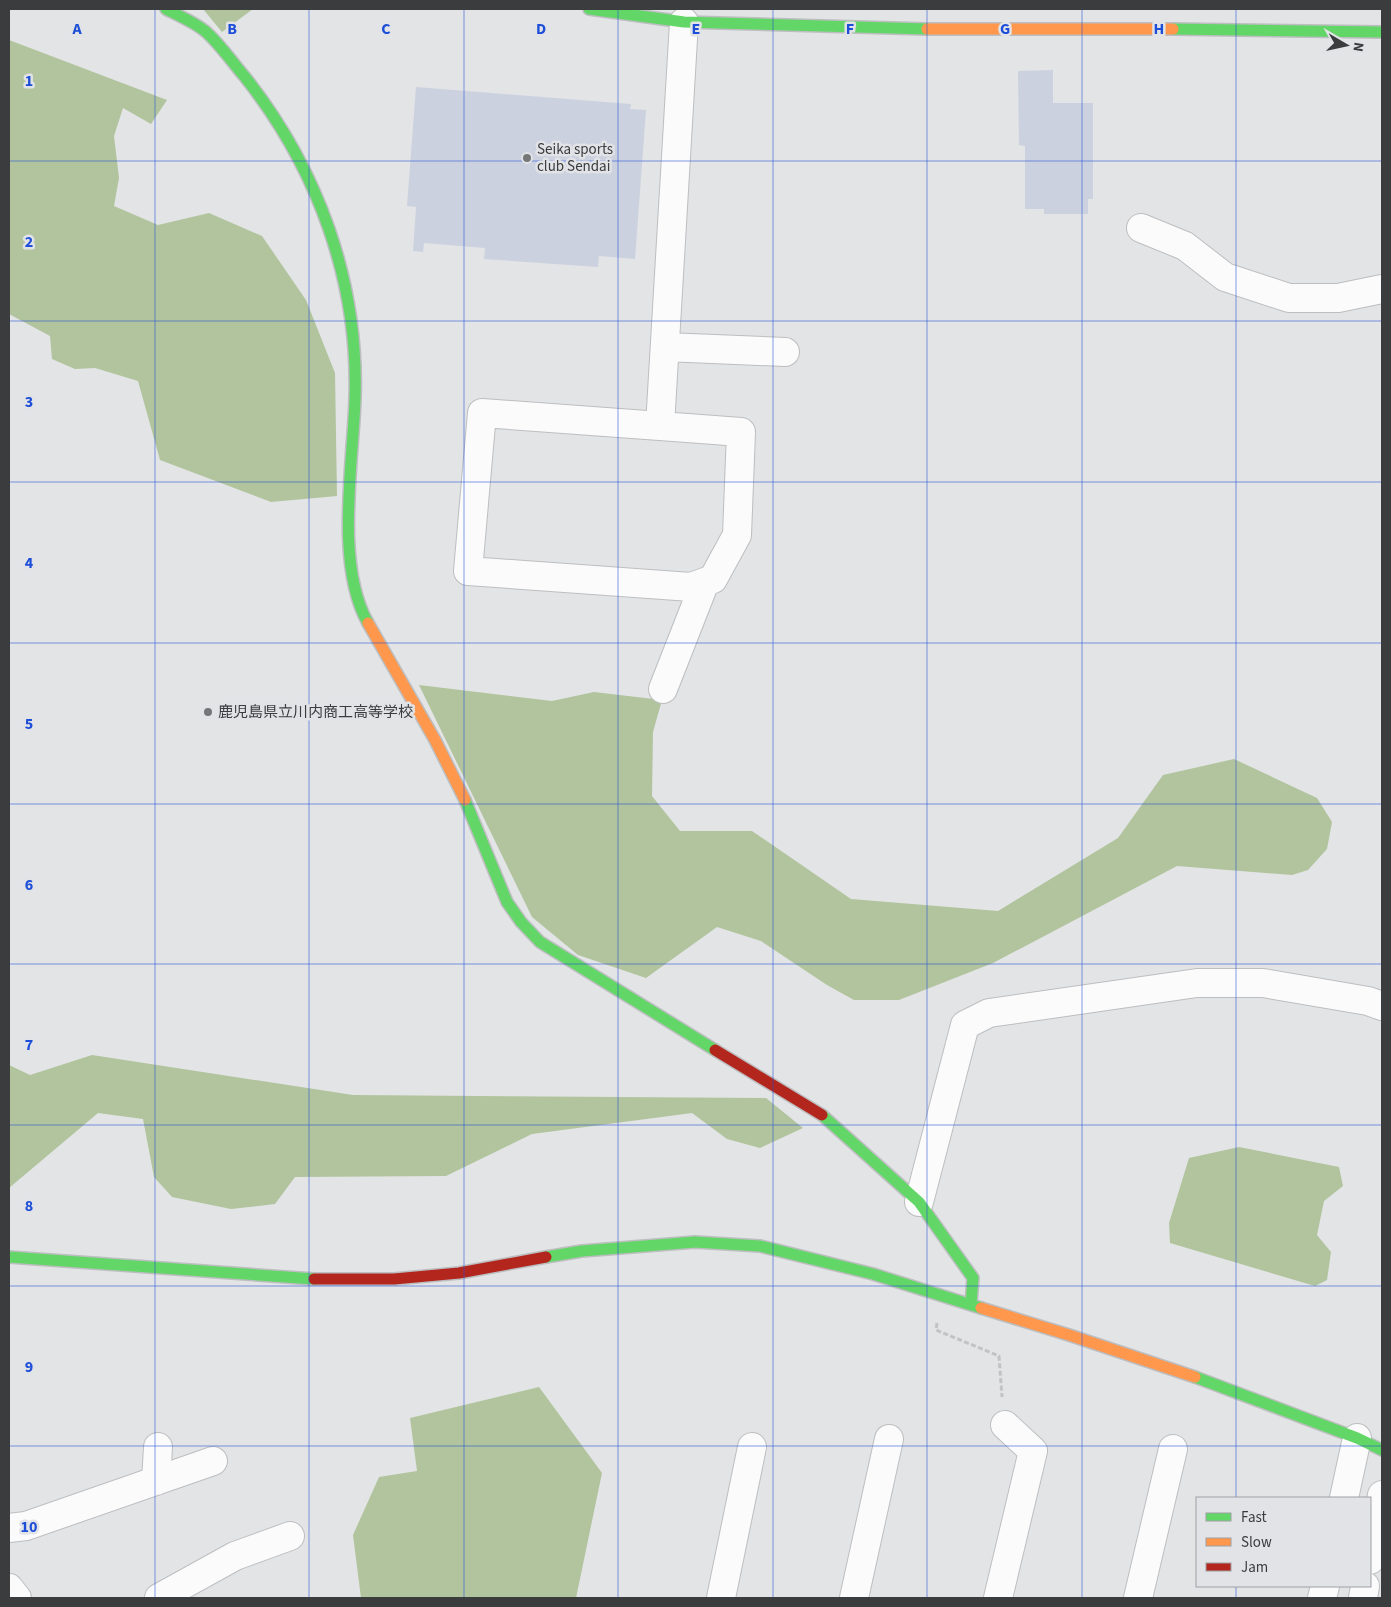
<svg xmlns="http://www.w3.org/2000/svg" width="1391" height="1607" font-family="'Source Sans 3','Noto Sans JP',sans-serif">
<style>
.forest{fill:#b2c49d}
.building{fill:#ccd1df}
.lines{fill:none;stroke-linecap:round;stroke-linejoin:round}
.street-casing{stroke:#bdbec0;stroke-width:30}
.fast-casing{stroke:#bdbec0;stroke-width:14}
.slow-casing{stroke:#bdbec0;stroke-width:14}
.jam-casing{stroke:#bdbec0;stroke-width:14}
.path{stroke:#c3c3c3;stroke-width:3;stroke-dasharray:5 2.5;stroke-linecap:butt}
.street{stroke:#fbfbfb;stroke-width:28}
.fast{stroke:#63d668;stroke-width:11}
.slow{stroke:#ff974d;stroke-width:11}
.jam{stroke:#b3261e;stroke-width:11}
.grid{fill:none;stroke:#1d4ed8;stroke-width:1;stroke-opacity:0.55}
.poi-dot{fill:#757778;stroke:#e1e3e7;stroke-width:2}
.labels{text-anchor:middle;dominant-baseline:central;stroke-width:5;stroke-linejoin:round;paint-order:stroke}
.poi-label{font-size:15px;fill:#3b3c3d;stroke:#e1e3e7;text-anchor:start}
.grid-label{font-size:16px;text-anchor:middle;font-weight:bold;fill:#1d4ed8;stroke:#e1e3e7;stroke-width:5;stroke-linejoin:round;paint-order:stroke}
</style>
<rect width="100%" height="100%" fill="#e2e4e6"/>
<path class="forest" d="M203,9H253L222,32Z
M9,40L167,100L151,124L123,108L114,136L119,178L114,206L158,225L209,213L262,236L306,300L335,373L337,496L271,502L160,460L138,381L95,368L75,369L52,359L50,336L9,314Z
M419,685L552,701L594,692L662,700L653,732L652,796L680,831H752L851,899L998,911L1118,838L1163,775L1234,759L1317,798L1332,822L1327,849L1308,870L1292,875L1177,866L993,963L899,1000H854L827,985L761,941L717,927L646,978L578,955L532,917Z
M92,1055L353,1095L766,1098L803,1128L760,1148L727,1139L692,1113L532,1134L446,1176L295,1177L275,1204L231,1209L172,1197L154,1177L143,1119L98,1113L9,1188V1065L30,1075Z
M1239,1147L1339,1167L1343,1186L1324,1201L1317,1235L1331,1252L1327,1280L1315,1286L1170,1243L1169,1223L1189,1158Z
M539,1387L602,1473L576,1598H361L353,1535L379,1477L417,1471L410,1418Z"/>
<path class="building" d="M1053,70V103H1093V199H1088V214H1044V209H1025V146L1019,145L1018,71Z
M416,87L631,104L630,109L646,110L635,259L599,256L598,267L484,259L485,248L424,243L423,252L413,251L416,207L407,206Z"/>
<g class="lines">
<defs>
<path id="street" d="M1141,228L1185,246L1225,277L1289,298H1338L1382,289
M665,347L785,352
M660,426L482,413L468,571L691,587L713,579L737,535L741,432L660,426L684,22
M663,689L705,582
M919,1202L965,1025L989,1013L1197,983H1263L1368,1001L1382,1006
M156,1481L158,1447
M1344,1498L1357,1438
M9,1528L26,1526L213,1461
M1370,1560L1382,1495
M9,1588L17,1598
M159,1598L235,1556L290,1536
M721,1598L752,1447
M854,1598L889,1439
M998,1598L1033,1451L1005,1425
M1138,1598L1173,1449
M1322,1598L1325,1586
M1363,1598L1365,1586"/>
<path id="fast" d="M166,9C179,16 194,22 205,31C220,44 232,62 245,77C318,169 359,282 355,399C353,464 335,565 368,623
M589,9L684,22L927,29
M1173,29L1382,32
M465,800L507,902L521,922L540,942L715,1050
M822,1115L919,1202L973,1278L971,1304
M9,1257L314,1279
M546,1257L582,1251L695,1242L760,1246L873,1274L981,1308
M1195,1377L1357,1438L1382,1450"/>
<path id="slow" d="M927,29H1173
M368,623L435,740L465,800
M981,1308L1069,1335L1195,1377"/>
<path id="jam" d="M715,1050L822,1115
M314,1279H394L459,1273L546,1257"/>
</defs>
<use href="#street" class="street-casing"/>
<use href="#fast" class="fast-casing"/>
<use href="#slow" class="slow-casing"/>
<use href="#jam" class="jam-casing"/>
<path class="path" d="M937,1323L936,1330L999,1356L1002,1397"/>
<use href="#street" class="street"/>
<use href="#fast" class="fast"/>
<use href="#slow" class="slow"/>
<use href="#jam" class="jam"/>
</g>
<path class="grid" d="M155,9V1598M309,9V1598M464,9V1598M618,9V1598M773,9V1598M927,9V1598M1082,9V1598M1236,9V1498M9,161H1382M9,321H1382M9,482H1382M9,643H1382M9,804H1382M9,964H1382M9,1125H1382M9,1286H1382M9,1446H1382M1236,1586V1598"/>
<g class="poi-dot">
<circle cx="527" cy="158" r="5"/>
<circle cx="208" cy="712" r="5"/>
</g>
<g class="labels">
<g class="poi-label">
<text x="537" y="149">Seika sports<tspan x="537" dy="17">club Sendai</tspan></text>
<text x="218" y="712">鹿児島県立川内商工高等学校</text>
</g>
</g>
<g class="grid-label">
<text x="77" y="34">A</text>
<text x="232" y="34">B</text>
<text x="386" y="34">C</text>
<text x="541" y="34">D</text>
<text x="696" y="34">E</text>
<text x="850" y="34">F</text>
<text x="1005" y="34">G</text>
<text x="1159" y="34">H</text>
<text x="29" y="86">1</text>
<text x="29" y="247">2</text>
<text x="29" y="407">3</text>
<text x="29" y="568">4</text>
<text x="29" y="729">5</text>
<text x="29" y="890">6</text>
<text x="29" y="1050">7</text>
<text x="29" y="1211">8</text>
<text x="29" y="1372">9</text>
<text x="29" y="1532">10</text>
</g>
<rect width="1391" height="1607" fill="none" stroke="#3b3c3d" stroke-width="20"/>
<rect x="1196" y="1497" width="175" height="90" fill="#e1e3e7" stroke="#9fa0a3"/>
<rect x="1206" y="1513" width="25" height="8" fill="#63d668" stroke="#9fa0a3"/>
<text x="1241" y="1522" font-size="15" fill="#3b3c3d">Fast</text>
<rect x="1206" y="1538" width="25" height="8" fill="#ff974d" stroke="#9fa0a3"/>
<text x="1241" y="1547" font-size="15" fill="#3b3c3d">Slow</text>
<rect x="1206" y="1563" width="25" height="8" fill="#b3261e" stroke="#9fa0a3"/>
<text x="1241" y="1572" font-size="15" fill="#3b3c3d">Jam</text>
<g transform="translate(1346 45) rotate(99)" stroke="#e1e3e7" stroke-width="4" paint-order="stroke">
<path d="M0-4L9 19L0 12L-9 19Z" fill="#3b3c3d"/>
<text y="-8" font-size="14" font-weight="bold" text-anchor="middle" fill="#3b3c3d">N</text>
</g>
</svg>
